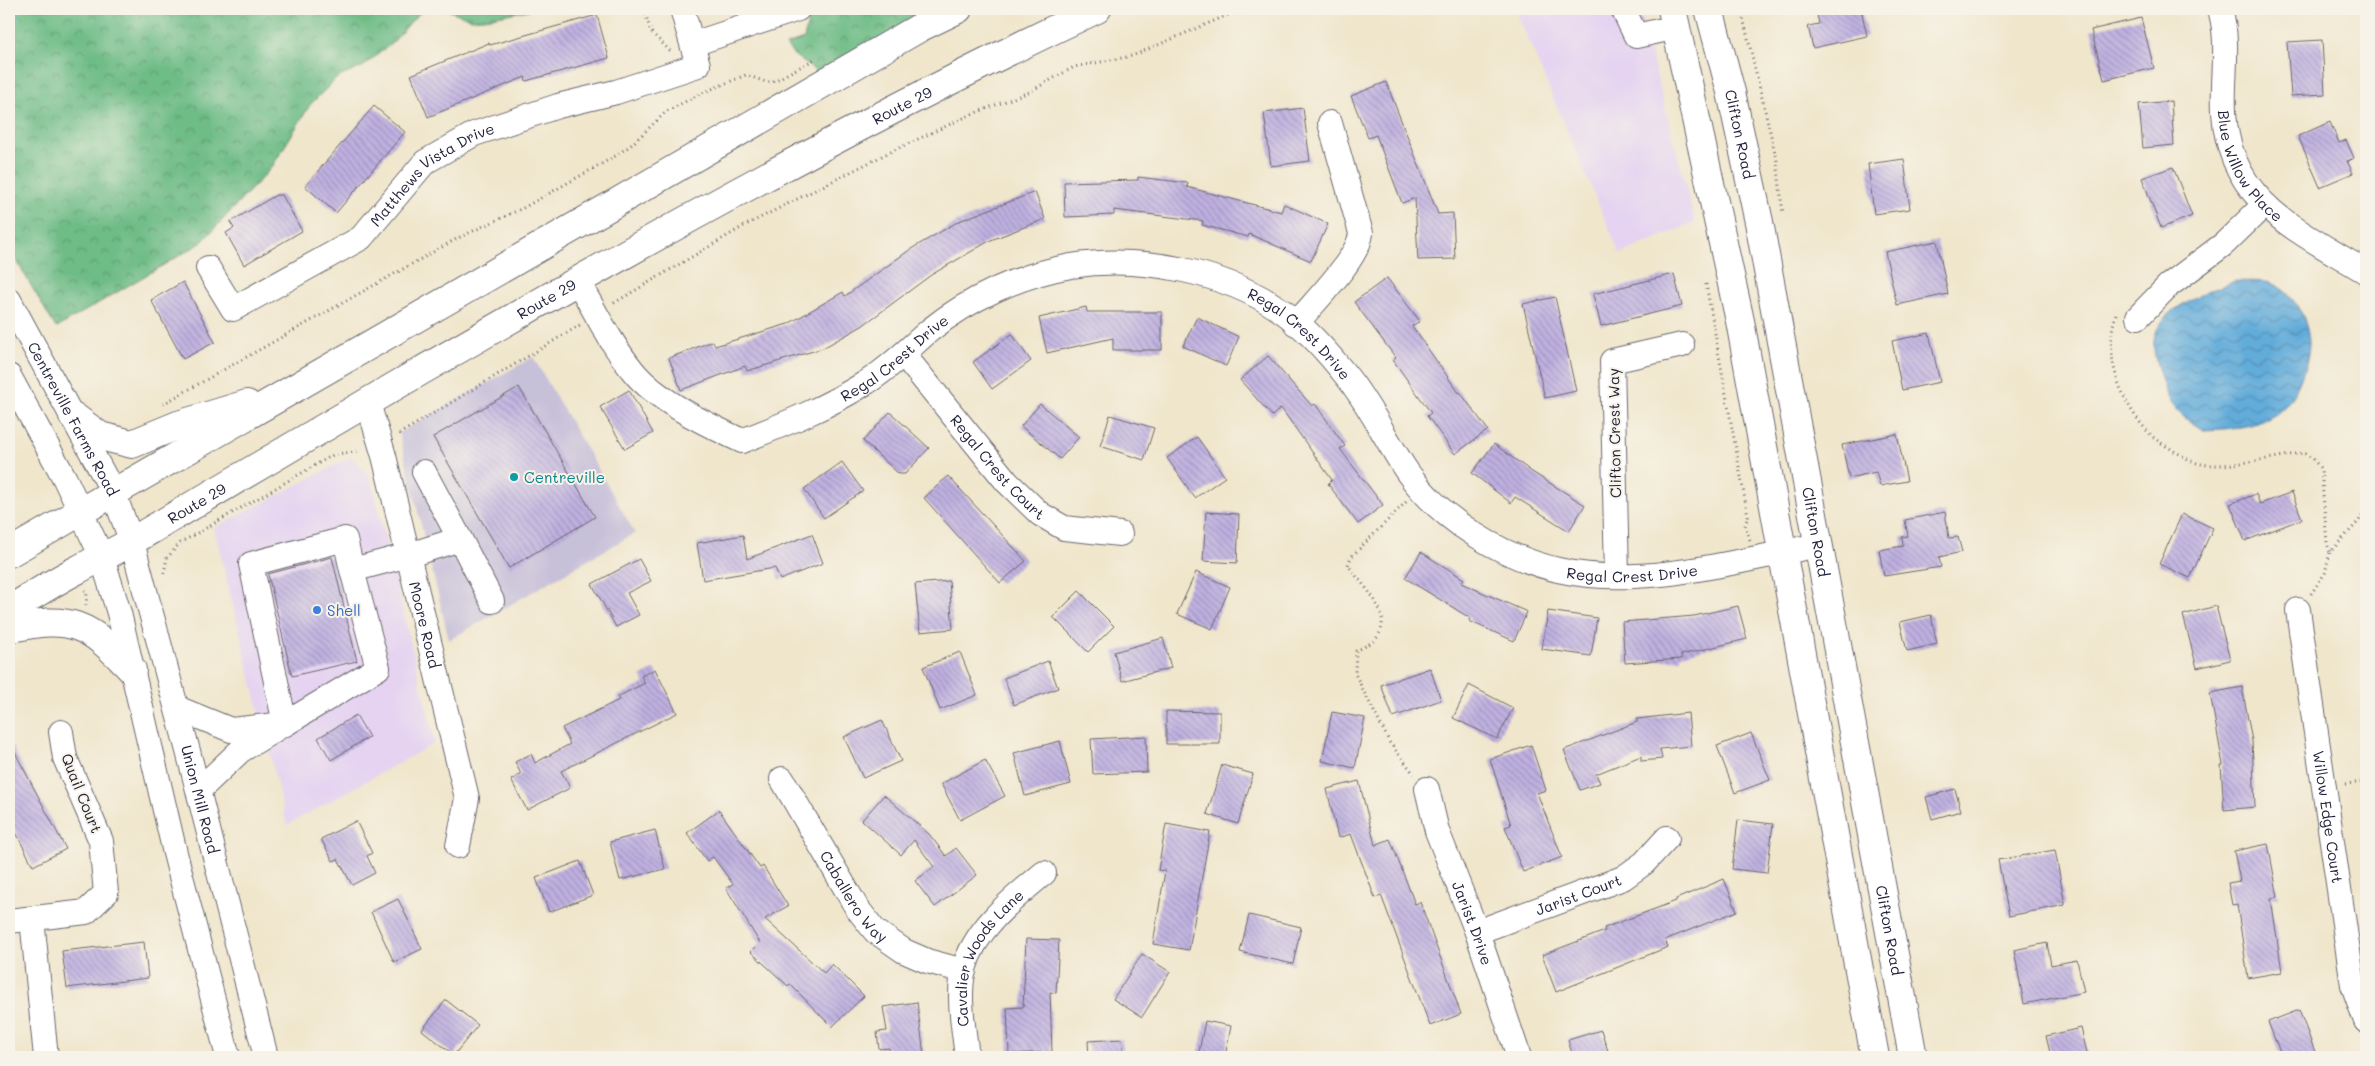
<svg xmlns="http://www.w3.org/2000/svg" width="2375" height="1066" font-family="Mali,sans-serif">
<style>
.built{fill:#e5d3f1}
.industrial{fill:#c7c0d9}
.forest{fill:url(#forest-crowns);stroke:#486f60}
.water{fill:url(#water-waves);stroke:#42678a}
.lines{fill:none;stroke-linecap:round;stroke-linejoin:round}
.stream{stroke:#62acda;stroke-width:5.5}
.building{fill:url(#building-back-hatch)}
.minor-casing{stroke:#6a676e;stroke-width:26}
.major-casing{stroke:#6a676e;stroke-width:30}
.path{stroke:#6a676e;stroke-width:3;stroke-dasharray:1 4;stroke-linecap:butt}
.minor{stroke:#fff;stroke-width:24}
.major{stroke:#fff;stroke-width:28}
.culture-dot{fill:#0f9aa8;stroke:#f7f3e8;stroke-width:2}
.shop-dot{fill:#3f7fe0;stroke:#f7f3e8;stroke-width:2}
.labels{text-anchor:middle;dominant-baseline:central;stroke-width:4;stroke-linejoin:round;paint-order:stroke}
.street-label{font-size:15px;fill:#22223b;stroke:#f7f3e8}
.culture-label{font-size:15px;fill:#0d838f;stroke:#f7f3e8;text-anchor:start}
.shop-label{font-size:15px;fill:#366cbe;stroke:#f7f3e8;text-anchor:start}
</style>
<defs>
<pattern id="forest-crowns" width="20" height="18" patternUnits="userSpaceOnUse" patternTransform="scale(1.25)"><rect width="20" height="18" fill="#6ebc86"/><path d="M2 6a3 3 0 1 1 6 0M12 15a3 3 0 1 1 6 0" fill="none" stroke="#5a986f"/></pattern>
<pattern id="water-waves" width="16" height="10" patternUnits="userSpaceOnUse" patternTransform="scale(1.25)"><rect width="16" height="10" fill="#62acda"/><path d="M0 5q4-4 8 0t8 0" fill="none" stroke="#508cb2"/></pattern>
<pattern id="building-back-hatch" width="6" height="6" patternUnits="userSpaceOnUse" patternTransform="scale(1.25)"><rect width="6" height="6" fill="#bfb1e1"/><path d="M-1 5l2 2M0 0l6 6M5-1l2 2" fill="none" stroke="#9b90b8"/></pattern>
</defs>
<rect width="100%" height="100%" fill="#f7f3e8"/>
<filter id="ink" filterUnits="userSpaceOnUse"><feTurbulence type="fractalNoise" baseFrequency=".02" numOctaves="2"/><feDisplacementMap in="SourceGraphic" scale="10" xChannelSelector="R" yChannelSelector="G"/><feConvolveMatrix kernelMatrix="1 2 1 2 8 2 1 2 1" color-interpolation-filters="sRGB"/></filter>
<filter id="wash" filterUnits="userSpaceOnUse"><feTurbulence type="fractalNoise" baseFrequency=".0096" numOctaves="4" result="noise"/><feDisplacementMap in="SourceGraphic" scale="20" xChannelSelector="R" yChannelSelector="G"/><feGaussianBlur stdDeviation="1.12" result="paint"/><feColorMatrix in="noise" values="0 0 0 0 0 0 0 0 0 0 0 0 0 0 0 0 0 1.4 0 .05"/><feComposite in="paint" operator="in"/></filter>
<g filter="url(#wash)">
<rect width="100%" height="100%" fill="#f0e6cc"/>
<path class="built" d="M1515,9H1639L1695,222L1620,254Z
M351,457L370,476L435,743L287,825L214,528Z"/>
<path class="industrial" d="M533,357L635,533L449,640L399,433Z"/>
<path class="forest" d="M9,9H427L417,15L393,42L364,66L337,78L310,105L272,167L201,243L56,328L9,248Z
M444,9H534L492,17L472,19Z
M827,9H972L925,30L817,72L794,55L786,45L804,39L808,21Z"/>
<path class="water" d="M2236,281C2246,282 2260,280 2270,283C2293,290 2309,321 2309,344C2309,365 2294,403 2276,414C2256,428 2227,429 2203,430C2177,414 2170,407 2161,378C2157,366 2153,352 2154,340C2158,308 2210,290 2236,281Z"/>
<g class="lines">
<path class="stream" d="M9,28L18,9
M9,50L12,81L9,100"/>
</g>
<g id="blocks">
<path class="building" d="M1816,9H1861L1867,36L1813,48L1808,26L1819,24Z
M597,15L609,58L526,81L525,77L428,117L411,75L489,43L490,45Z
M2141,18L2154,68L2104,80L2091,30Z
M2322,40L2325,94L2291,96L2287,42Z
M1386,82L1438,214L1453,213L1455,259L1418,260L1415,198L1402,203L1376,135L1368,138L1351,96Z
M2171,101L2174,145L2143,148L2139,104Z
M374,106L405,132L336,213L305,186Z
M1303,108L1310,161L1271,166L1264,113Z
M2330,122L2339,143L2346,140L2354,158L2347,161L2353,173L2320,187L2298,136Z
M1904,159L1910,209L1874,214L1868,164Z
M2173,167L2192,216L2161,228L2142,178Z
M1138,177L1188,183L1187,187L1281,212L1284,204L1328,224L1311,261L1249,234L1248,237L1202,225L1203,221L1114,210V215L1065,217L1064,182L1138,180Z
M1035,192L1045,219L991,240L931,275L862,326L823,348L747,371L745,366L681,390L669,358L713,341L715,346L788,324L843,292L845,296L911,249L959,221Z
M276,195H282L302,231L244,265L226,233L234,228L230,222Z
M1937,241L1948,294L1897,305L1885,252Z
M1674,274L1682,306L1601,326L1593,294Z
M1387,278L1420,321L1412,326L1459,393L1460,392L1488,430L1455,454L1427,416L1431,413L1393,360L1396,358L1354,302Z
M183,282L215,342L183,359L151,300Z
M1555,297L1576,391L1545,398L1523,304Z
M1086,307L1087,312H1162V350H1113V338L1047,353L1039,318Z
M1197,317L1239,337L1226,366L1183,346Z
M1929,333L1940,382L1902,390L1892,341Z
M1012,334L1031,361L992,389L973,362Z
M1268,356L1312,406L1315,404L1345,446L1340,449L1383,505L1358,524L1328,484L1332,480L1281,408L1272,416L1240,380Z
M519,387L595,517L509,568L433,437Z
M629,390L653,433L625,449L600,407Z
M1040,404L1079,437L1060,459L1021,426Z
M890,412L929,448L905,474H899L863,441Z
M1110,415L1154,428L1144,460L1100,446Z
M1897,434L1907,481L1880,486L1876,472L1849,478L1842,445Z
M1197,437L1225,477L1195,498L1167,458Z
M1494,444L1532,472L1585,505L1569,531L1515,497L1511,503L1472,473Z
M842,462L863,491L824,518L804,489Z
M948,476L1026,561L1000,583L924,498Z
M2292,492L2302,519L2245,541L2230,504L2256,494L2260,504Z
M1206,512L1239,514L1237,563L1203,561Z
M1945,512L1949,538L1958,537L1962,552L1939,557L1941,567L1884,576L1879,550L1903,546L1902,537L1908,536L1905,520Z
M2182,514L2213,528L2190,578L2159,564Z
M812,534L823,563L780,580L775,568L703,580L697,543L743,535L747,559Z
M1421,552L1464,579L1461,583L1527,612L1514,641L1469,621L1470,618L1405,578Z
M332,557L357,661L292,676L268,574Z
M639,559L651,581L627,593L639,615L616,627L592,584Z
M1196,572L1230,587L1212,629L1177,614Z
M949,581L953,629L920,632L915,584Z
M1079,591L1114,626L1088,652L1053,617Z
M1738,606L1747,639L1681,655V659L1625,663L1622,622L1694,616Z
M2216,606L2230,660L2197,668L2183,615Z
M1548,611L1597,618L1591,656L1542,649Z
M1931,615L1937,644L1907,651L1900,622Z
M1163,638L1171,668L1122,681L1114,652Z
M960,652L977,695L940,710L923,667Z
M1048,661L1058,688L1014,705L1004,678Z
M1430,668L1441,700L1393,717L1381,685Z
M655,669L677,713L561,771L570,788L527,810L511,780L521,774L515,762L531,754L535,763L570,744L562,728L619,700L617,697L645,683L641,676Z
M1469,685L1513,708L1497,739L1453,718Z
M2242,687L2252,741L2255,807L2224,810L2221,765H2223L2210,693Z
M1166,711L1220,712V744H1166Z
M1332,712L1365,718L1355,768L1322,761Z
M1688,713L1691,746L1660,749L1662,759L1641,761V756L1596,774L1600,783L1580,790L1564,750L1637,722V719Z
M356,715L369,737L331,760L318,738Z
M882,720L901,761L863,778L844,737Z
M1751,733L1770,780L1735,793L1717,746Z
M1146,736L1147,772L1093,774L1091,739Z
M9,741L66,849L33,866L9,819Z
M1060,741L1071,784L1025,796L1014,753Z
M1531,745L1546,790L1537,793L1562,857L1523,872L1505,827L1511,825L1490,759Z
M985,760L1005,796L960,820L941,784Z
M1222,765L1253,774L1238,824L1207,814Z
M1359,781L1375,845L1390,839L1415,904L1420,902L1461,1014L1430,1026L1381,895L1375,898L1351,834L1338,838L1327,789Z
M1955,789L1961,811L1932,819L1926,797Z
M884,795L929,834L946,856L956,848L977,875L935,907L915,881L934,867L914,840L901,855L862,820Z
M719,810L760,868L763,866L788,906L765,919L824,973L832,964L864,996L832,1027L790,984L788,986L751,952L760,943L726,888L733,884L713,857L707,861L687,833Z
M1738,820L1773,824L1767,873L1732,869Z
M356,821L372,853L367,856L375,873L352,885L338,859L333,861L321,839Z
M1166,824L1210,832L1189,950L1153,944L1165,871L1158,870Z
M655,830L665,869L620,880L610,842Z
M2268,844L2278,897L2271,898L2282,972L2248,978L2237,904L2232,905L2228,883L2240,881L2234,851Z
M2055,850L2065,905L2009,916L1998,860Z
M580,861L593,895L549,912L536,878Z
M1724,879L1737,911L1665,940L1668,947L1556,992L1542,955L1605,931L1604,928L1676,901V899Z
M398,899L422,949L394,962L371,912Z
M1249,915L1301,927L1293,964L1240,952Z
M1026,939L1059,940L1056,993L1050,992L1052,1052L1009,1054L1007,1008L1023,1007Z
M144,942L148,978L67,988L62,951Z
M2047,943L2051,965L2077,960L2084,992L2024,1004L2014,950Z
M1142,954L1170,972L1142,1017L1113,999Z
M446,1000L478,1025L454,1055L422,1030Z
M917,1002L924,1055L890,1057L889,1048L879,1049L877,1032L887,1031L883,1007Z
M2299,1010L2317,1057H2282L2268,1022Z
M1205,1021L1231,1026L1225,1057H1198Z
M2081,1028L2088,1057H2051L2046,1036Z
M1601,1030L1610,1057H1573L1568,1040Z
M1122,1039L1124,1057H1089L1088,1041Z"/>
</g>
</g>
<g filter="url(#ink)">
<use href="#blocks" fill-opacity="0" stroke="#6a676e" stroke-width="1"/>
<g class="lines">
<defs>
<g id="minor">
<path d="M1623,9L1636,36L1677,27"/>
<path id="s1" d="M2220,9C2230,43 2222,77 2224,112C2229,203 2298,230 2366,272"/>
<path d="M693,44L798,9"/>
<path id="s2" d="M208,268L233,309L361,238L425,162L474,134L558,106L616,92L698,65L682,9"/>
<path id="s3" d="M578,282C595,311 611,344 633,371C657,401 708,425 742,441C785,424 828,407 867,382C890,368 909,348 930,330C970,298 1020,275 1071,266C1140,255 1224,271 1282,311C1305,327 1330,355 1348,378C1371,407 1387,442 1408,473C1442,521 1502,557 1558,570C1641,589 1737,561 1819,545"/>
<path id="s4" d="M9,300L113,492L132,542L188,751L266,1057"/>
<path d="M2138,317L2168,286L2224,244L2264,205"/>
<path d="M1296,324C1313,303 1359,258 1361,233L1330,123"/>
<path id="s5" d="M904,355L1007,482L1040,514L1064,528L1120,534"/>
<path d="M9,376L65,479L102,557L119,613L175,853L228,1057"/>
<path id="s6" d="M368,403L384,456L467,798L458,846"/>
<path d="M424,472L460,539"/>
<path d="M352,570L345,539L251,564L285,724L378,668L352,570L409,555L460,539L492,601"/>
<path d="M1617,576L1612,361L1682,345"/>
<path id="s7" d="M2298,610L2353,985L2366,1021"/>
<path d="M177,708L231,730L285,724"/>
<path id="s8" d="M782,779L857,908L875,931L904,951L927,961L964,971"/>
<path id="s9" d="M1427,789L1437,831L1477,932L1519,1057"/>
<path d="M199,790L240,751L279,727"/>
<path d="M32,919L46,1057"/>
<path d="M9,921L86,912L106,893L101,841L65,758L61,732"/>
<path id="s10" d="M1477,932L1623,878L1644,863L1667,838"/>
<path id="s11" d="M967,1057C964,1029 957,997 964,969C975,928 1013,899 1044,873"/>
</g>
<g id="major">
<path d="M1672,9L1740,321L1875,1057"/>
<path id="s12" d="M1709,9L1731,92L1759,222L1913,1057"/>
<path d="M73,416L100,436L132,444L178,425L247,404"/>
<path d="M9,553L919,28L958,9"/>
<path id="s13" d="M9,610C32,596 55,581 79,569C97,559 117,551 134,540C450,353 765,165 1097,9"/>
<path d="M9,629C71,614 89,624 132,670"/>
</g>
</defs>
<use href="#minor" class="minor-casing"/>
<use href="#major" class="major-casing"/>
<path class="path" d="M644,9L651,32L670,51
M1741,9L1777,161L1783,214
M1706,284L1748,516L1745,526L1750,540
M614,303L744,226L888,153L970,115L1029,92L1074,67L1132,56L1242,9
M2116,314C2102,357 2122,406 2152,436C2158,442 2167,446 2174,451C2183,456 2191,462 2201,464C2225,469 2278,456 2304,453L2313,459L2321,469L2327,543L2330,552
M163,404L458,238L523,208L612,158L631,145L667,111L702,93L746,75L766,82H772L815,59
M399,434L580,325
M1406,502L1351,557L1348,565C1360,584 1394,611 1378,636C1374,643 1363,647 1356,651L1355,674L1390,743L1414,774
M164,573L167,558L180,543L333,455C342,452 351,454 360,450
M85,590L87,593L86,605
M2311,594L2325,573L2330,552L2359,521L2366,508
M2345,784L2366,782"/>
<use href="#minor" class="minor"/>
<use href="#major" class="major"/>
</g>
</g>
<circle class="culture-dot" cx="514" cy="477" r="5"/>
<circle class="shop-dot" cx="317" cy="610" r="5"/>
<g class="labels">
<g class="street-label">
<text stroke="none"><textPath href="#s13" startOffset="1026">Route 29</textPath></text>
<text stroke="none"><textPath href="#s12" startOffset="129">Clifton Road</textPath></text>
<text stroke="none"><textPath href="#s1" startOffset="165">Blue Willow Place</textPath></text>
<text stroke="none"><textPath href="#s2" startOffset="292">Matthews Vista Drive</textPath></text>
<text stroke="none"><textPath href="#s13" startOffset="621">Route 29</textPath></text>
<text stroke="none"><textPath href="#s3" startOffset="860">Regal Crest Drive</textPath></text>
<text stroke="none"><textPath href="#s3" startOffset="410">Regal Crest Drive</textPath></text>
<text stroke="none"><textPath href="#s4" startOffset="135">Centreville Farms Road</textPath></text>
<text transform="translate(1614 433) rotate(-91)">Clifton Crest Way</text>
<text stroke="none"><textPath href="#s5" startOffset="146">Regal Crest Court</textPath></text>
<text stroke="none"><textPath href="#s13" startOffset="216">Route 29</textPath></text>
<text stroke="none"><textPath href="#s12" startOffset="534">Clifton Road</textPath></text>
<text stroke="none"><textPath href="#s3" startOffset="1296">Regal Crest Drive</textPath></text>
<text stroke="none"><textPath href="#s6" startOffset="229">Moore Road</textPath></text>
<text transform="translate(82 793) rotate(68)">Quail Court</text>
<text stroke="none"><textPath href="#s4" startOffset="538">Union Mill Road</textPath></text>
<text stroke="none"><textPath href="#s7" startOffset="209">Willow Edge Court</textPath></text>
<text stroke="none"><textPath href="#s8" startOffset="138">Caballero Way</textPath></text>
<text stroke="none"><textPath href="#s10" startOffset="108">Jarist Court</textPath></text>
<text stroke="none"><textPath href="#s9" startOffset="142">Jarist Drive</textPath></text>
<text stroke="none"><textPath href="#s12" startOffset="939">Clifton Road</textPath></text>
<text stroke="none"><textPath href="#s11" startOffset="108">Cavalier Woods Lane</textPath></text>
</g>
<g class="culture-label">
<text x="524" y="477">Centreville</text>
</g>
<g class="shop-label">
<text x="327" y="610">Shell</text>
</g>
</g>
<rect width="2375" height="1066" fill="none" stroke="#f7f3e8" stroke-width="30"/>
</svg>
